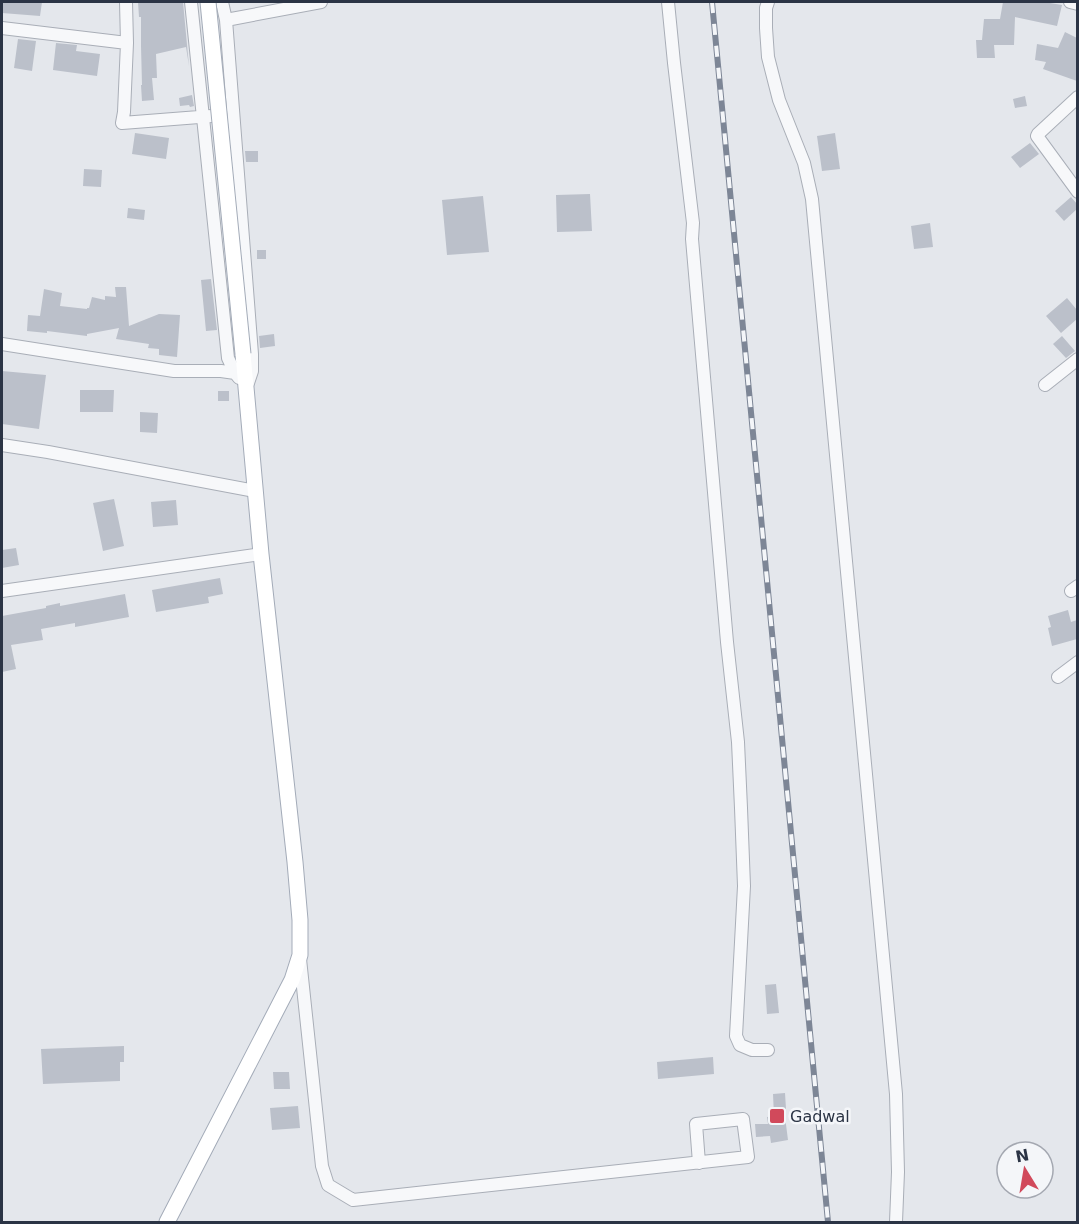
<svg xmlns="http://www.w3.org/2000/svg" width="1079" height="1224" font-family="'DejaVu Sans',sans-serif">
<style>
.building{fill:#bbc0ca}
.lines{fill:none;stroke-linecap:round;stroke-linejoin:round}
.minor-casing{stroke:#a9aeb7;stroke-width:14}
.major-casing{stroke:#a3abb8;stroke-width:17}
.minor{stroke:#f7f8fa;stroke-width:12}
.major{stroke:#fff;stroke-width:15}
.rail-casing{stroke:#7d8696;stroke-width:6}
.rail{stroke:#f4f6f9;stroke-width:4;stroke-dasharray:11;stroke-linecap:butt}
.major-bridge-casing{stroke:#a3abb8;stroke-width:17;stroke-linecap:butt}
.major-bridge{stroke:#fff;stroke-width:15}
.poi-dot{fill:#d1495b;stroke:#f4f6f9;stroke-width:2}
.labels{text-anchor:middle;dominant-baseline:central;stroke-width:5;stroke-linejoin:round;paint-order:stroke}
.poi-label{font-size:16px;fill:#2b3445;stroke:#f4f6f9;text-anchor:start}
</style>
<rect width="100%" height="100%" fill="#e4e7ec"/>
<path class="building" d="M2,2H42L40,16L2,13Z
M138,2H183L189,66L186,47L156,54L157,78H152L154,100L142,101L141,85H142L141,46V17H139Z
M1003,2H1044L1062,5L1057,26L1015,17L1014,45H994L995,58H977L976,40H982L984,19H1000Z
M1065,32L1077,38V81L1043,69L1046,62L1035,60L1037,44L1058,48Z
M18,39L36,41L32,71L14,68Z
M56,43L77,45L76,51L100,54L97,76L53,70Z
M192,95L194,106L190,107L189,105L180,106L179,98Z
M1025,96L1027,106L1015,108L1013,99Z
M135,133L169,138L166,159L132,154Z
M835,133L840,169L822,171L817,136Z
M1030,143L1039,154L1020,168L1011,157Z
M245,151H258V162H246Z
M84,169L102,170L101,187L83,186Z
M590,194L592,231L557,232L556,195Z
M483,196L489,252L447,255L442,200Z
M1071,197L1077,204V209L1064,221L1055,211Z
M128,208L145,210L144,220L127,218Z
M930,223L933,247L914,249L911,226Z
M257,250H266V259H257Z
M211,279L217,330L206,331L201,280Z
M115,287H126L129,326L159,314L180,315L177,357L159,355V349L148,348L149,344L116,339L119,328L87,334V336L47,331V333L27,331L28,315L40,316L44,289L62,293L60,306L87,309V308H89L92,297L105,300V296L116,297Z
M1067,298L1077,310V319L1061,333L1046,316Z
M274,334L275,346L260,348L259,336Z
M1062,336L1075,351L1066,358L1053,344Z
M2,371L46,375L39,429L2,424Z
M80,390H114L113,412H80Z
M218,391H229V401H218Z
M140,412L158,413L157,433L140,432Z
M114,499L124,546L103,551L93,503Z
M176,500L178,525L153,527L151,502Z
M16,548L19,565L2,568V550Z
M220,578L223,594L208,597L209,603L156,612L152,590Z
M125,594L129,617L75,627V623L41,629L43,640L11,645L16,669L2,672V616L46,608V606L60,603V606Z
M1068,610L1071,622L1077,620V639L1052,646L1048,628L1051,627L1048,616Z
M776,984L779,1013L767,1014L765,985Z
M124,1046V1062H120V1081L43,1084L41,1049Z
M713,1057L714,1074L658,1079L657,1062Z
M273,1072H289L290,1089H274Z
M785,1093L786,1109H784L788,1140L771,1143L770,1136L756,1137L755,1124H768L767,1117L774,1116L773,1094Z
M298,1106L300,1128L272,1130L270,1108Z"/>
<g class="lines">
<defs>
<path id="minor" d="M126,2L127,43L124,112L122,123L212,116
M191,2L228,358L235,373
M222,2L226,20L252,354V371L248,383
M668,2L674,63L693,223L692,239L727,642L738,742L741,808L744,886L736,1036L740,1045L752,1050H768
M768,2L766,8V28L768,57L779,100L804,163L812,199L896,1094L898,1172L896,1222
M1070,2L1078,4
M226,20L321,2
M2,28L127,43
M1078,97L1038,134L1037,136L1078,192
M2,344L174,371H221L235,373L239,378
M1045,385L1078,359
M2,445L48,452L255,491
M2,591L261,554
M1071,591L1078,586
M1058,677L1078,662
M300,959L322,1166L328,1185L353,1200L656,1167L748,1157L743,1119L696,1124L699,1163"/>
<path id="major" d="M167,1222L292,980L300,955V920L295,862L261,554L243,354"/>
</defs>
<use href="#minor" class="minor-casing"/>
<use href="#major" class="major-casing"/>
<use href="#minor" class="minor"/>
<use href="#major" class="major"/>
<defs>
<path id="rail" d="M712,2L828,1222"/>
</defs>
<use href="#rail" class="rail-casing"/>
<use href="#rail" class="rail"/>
<defs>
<path id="major-bridge" d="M208,2L243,354"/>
</defs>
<use href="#major-bridge" class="major-bridge-casing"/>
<use href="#major-bridge" class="major-bridge"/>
</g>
<rect class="poi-dot" x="769" y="1108" width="16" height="16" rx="3"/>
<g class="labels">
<g class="poi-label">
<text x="790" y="1116">Gadwal</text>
</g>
</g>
<rect width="1079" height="1224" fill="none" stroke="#2b3445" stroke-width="6"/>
<g transform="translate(1025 1170) rotate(349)"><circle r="28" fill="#f4f6f9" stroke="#a4a8b1" stroke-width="1.5"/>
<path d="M0-4.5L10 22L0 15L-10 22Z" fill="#d1495b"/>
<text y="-9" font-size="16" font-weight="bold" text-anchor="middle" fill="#2b3445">N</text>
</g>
</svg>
